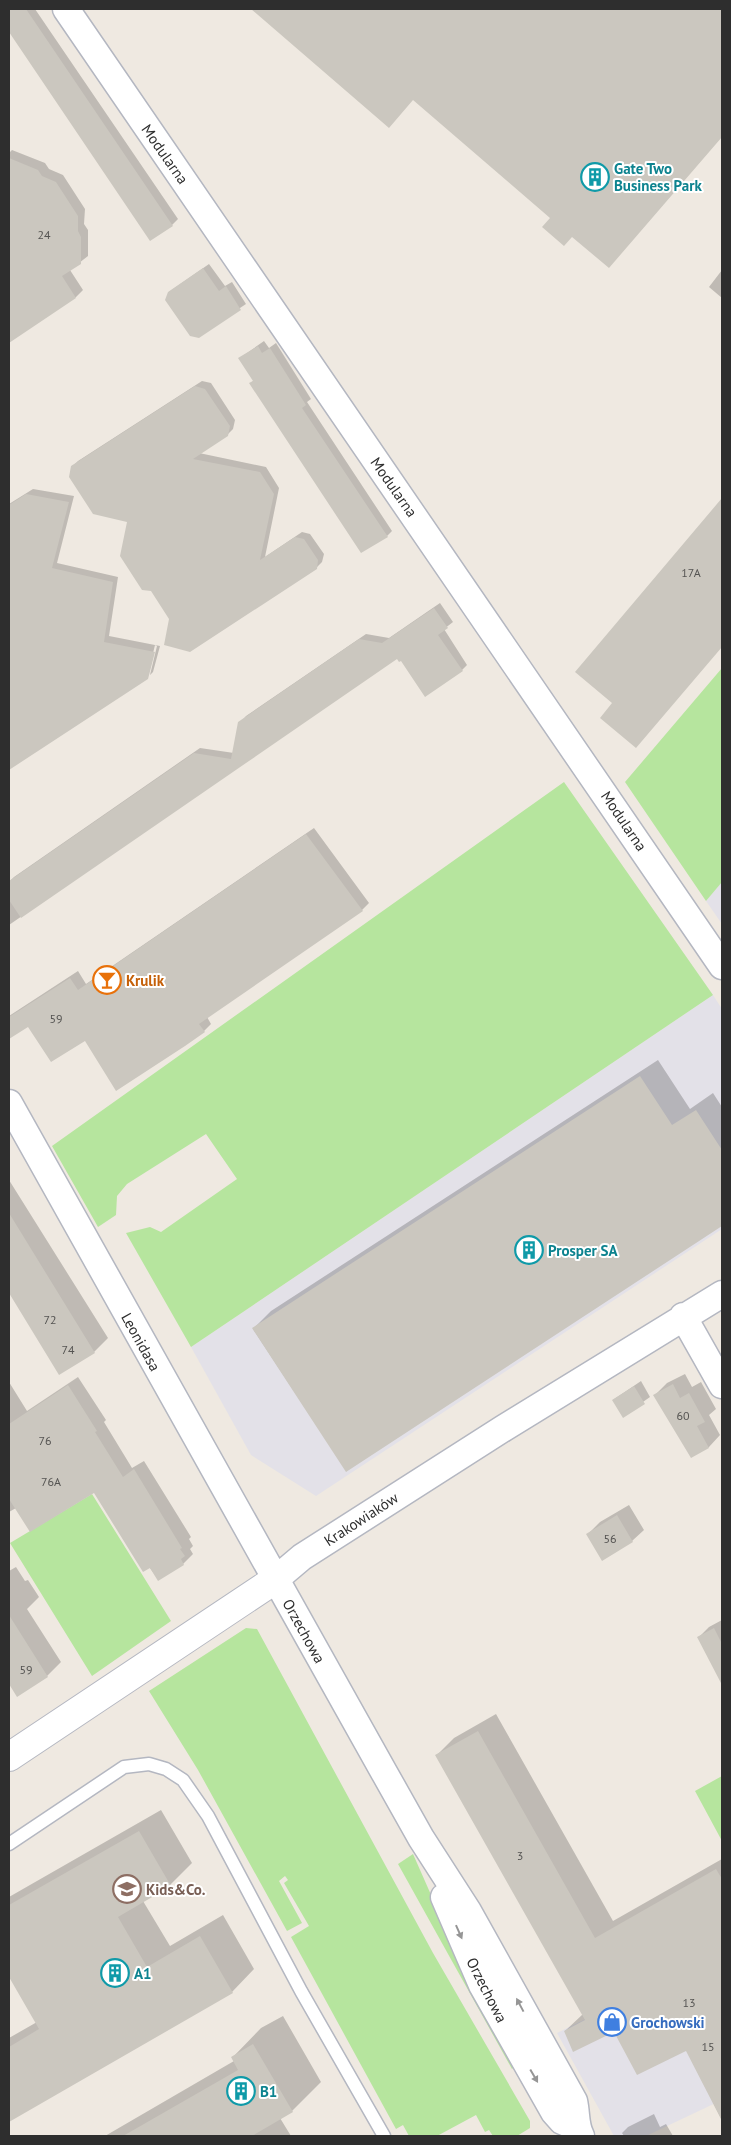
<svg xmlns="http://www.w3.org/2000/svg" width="731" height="2145" font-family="'PT Sans',sans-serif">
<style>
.industrial{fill:#e3e1e8}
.green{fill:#b6e59e}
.shadow{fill:#0003}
.building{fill:#cbc7bf}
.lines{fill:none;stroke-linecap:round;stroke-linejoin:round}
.service-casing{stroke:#b4b7c1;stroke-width:15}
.minor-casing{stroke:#b4b7c1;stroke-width:29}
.tertiary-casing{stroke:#b4b7c1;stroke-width:30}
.service{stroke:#fff;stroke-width:12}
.minor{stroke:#fff;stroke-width:26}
.tertiary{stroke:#fff;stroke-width:28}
.oneway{fill:#969696}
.labels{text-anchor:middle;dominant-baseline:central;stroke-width:4;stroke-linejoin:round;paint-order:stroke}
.number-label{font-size:12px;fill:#555452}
.street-label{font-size:15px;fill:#2e2e2e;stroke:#fff}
.culture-label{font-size:15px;font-weight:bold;fill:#0d838f;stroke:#fff;text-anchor:start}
.food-label{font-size:15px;font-weight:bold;fill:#c56008;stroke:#fff;text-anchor:start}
.education-label{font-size:15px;font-weight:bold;fill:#785e54;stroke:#fff;text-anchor:start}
.shop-label{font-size:15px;font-weight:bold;fill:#366cbe;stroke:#fff;text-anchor:start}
</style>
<rect width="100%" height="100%" fill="#efe9e1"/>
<path class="industrial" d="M722,882V924L706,901Z
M713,995L722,1009V1229L316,1496L251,1455L191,1347Z
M722,1952V2100L646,2136H614L557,2033Z"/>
<path class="green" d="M722,668V882L706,901L625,782Z
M564,782L713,995L191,1347L126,1233L150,1227L161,1232L237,1179L206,1134L127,1184L117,1196L116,1215L98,1227L52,1146Z
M92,1494L171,1621L92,1676L10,1543Z
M246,1628L257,1629L433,1953L530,2121V2128L517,2136H493L489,2130L485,2132L476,2115L437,2136H409L403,2125L396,2129L291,1937L309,1926L284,1883L288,1880L285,1876L279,1881L302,1923L287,1931L198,1770L149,1691Z
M722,1776V1841L695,1791Z
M413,1854L458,1956L516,2065L512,2069L398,1864Z"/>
<path class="shadow" d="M9,9H35L178,219L172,225L150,239L9,30Z
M257,9H722V136L614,261L572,236L414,99L255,10Z
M12,150L45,163L49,169L63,175L85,209L84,224L88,230V256L70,270L83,290L76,297L9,341V153Z
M209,264L225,286L232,282L246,304L198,336L169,292Z
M722,270V298L709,287Z
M264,341L269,348L276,343L311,399L307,402L392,531L387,536L251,383L254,380L240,358Z
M202,381L211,383L235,420L233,429L227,435L199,453L266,467L279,488L265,557L302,532L310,534L324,554L322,562L316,568L170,619L129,521L72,467L78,461Z
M33,489L74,496L57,563L118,577L109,636L160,646L153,672L150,675L157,646L155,645L147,678L9,768V504Z
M722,500V645L641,741L614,703L577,672Z
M440,603L453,622L444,629L467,665L462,670L397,657L9,925V882L14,877L200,748L234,753L240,723L246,716L366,634L389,638Z
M314,828L369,903L362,910L207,1017L211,1024L204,1031L85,1039L28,1025L9,1038V1016L78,971L86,984Z
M658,1060L690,1109L713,1093L722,1107V1224L346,1470L253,1329L271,1311Z
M9,1180L108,1338L94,1352L60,1373L9,1291Z
M685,1374L692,1387L701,1382L716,1409L709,1415L720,1435L709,1447L692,1456L655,1395L667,1383Z
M78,1377L106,1420L104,1422L132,1468L144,1461L191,1537L189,1539L193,1546L190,1549L193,1554L183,1564L158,1579L94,1491L16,1508L9,1512V1382L27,1411Z
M641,1381L650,1397L623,1416L613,1400Z
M629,1505L644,1530L632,1541L588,1534L600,1522Z
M16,1567L25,1581L28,1580L39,1597L27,1609L61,1662L47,1676L21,1693L9,1673V1571Z
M722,1620V1667L699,1637L709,1627Z
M496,1714L613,1921L722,1859V2120L686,2049L615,2030L565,2031L583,2014L437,1755L454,1738Z
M161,1810L192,1863L170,1885L143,1901L170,1946L223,1915L254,1969L232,1992L9,2119V2038L37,2022L10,1977L9,1978V1897Z
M283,2016L321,2082L292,2111L280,2118L291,2136H105L234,2061L232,2058L261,2028Z
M654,2114L660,2127L666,2124L673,2136H624L622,2133L628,2127Z"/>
<path class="building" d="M9,9H26L173,226L150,241L9,32Z
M251,9H722V137L609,268L572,237L564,246L542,227L550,218L413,100L389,128Z
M9,158L38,170L42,176L56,182L78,216V231L81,237V264L62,276L76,298L9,343Z
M203,268L219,291L226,286L241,310L199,338L190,336L165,300L168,292Z
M258,346L262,353L270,348L306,405L302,408L388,537L361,553L249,383L253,381L238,358Z
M195,386L205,389L230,426L228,436L193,459L260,472L274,494L260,560L295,537L304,539L318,560L317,569L190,652L164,645L169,619L151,591L142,590L120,556L127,522L93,514L69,477L71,466Z
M26,494L69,502L52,568L113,582L104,642L155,652L148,679L9,770V505Z
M722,498V647L636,748L600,718L612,703L575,672Z
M434,608L448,628L438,635L463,671L425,697L401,661L399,662L397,659L21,918L9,900V881L194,753L231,759L238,722L359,639L382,643Z
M306,834L363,911L199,1024L205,1032L185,1046L116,1091L85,1041L51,1062L28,1027L9,1039V1017L70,978L78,990Z
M640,1076L672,1125L696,1110L722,1150V1226L346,1472L252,1328Z
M9,1213L95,1353L59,1375L9,1293Z
M673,1384L680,1398L689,1393L705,1422L697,1426L709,1448L691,1458L653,1395Z
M68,1385L97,1431L95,1432L123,1477L134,1469L182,1548L180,1549L185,1556L181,1559L184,1565L158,1581L150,1568L143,1572L94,1493L30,1532L9,1499V1424Z
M634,1386L645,1404L623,1418L612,1400Z
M617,1515L633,1542L602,1561L586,1534Z
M9,1615L48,1677L17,1697L9,1684Z
M714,1628L722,1644V1685L697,1637Z
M478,1731L595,1938L716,1869L722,1879V2121L686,2051L637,2075L614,2032L573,2052L564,2031L585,2020L435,1755Z
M139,1831L171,1886L118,1917L147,1967L200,1936L233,1993L9,2122V2047L39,2029L9,1977V1905Z
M253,2044L293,2112L252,2136H123L238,2070L231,2057Z"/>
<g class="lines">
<defs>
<path id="service" d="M9,1844L124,1767L149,1764L166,1769L183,1780L208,1816L301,1991L384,2136"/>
<path id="minor" d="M66,9L722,966
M9,1103L385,1774L421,1838L468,1911L574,2101C577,2114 575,2125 581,2136
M683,1316L722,1385
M276,1579L302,1557L504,1428L722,1294
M444,1897L482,1985L554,2112L562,2121L576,2127"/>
<path id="tertiary" d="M9,1757L276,1579"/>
</defs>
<use href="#service" class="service-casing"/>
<use href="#minor" class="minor-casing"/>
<use href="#tertiary" class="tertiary-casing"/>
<use href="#service" class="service"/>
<use href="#minor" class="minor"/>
<use href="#tertiary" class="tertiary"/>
</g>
<defs><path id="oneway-solid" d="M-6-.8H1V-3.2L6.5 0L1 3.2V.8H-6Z" transform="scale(1.25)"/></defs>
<g class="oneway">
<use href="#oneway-solid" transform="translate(459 1932) rotate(66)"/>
<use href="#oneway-solid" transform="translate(520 2005) rotate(-118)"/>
<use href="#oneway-solid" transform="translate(534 2076) rotate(60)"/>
</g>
<defs>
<symbol id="building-ring" viewBox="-11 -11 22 22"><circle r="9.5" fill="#fff" stroke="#0f9aa8" stroke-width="1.5"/><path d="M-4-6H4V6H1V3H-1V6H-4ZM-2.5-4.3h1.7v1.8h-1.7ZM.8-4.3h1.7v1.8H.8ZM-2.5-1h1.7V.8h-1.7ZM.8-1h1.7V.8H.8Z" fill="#0f9aa8"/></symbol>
<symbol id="bar-ring" viewBox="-11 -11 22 22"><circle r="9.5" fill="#fff" stroke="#e8710a" stroke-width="1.5"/><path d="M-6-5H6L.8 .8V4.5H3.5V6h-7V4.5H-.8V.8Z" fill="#e8710a"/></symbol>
<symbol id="school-ring" viewBox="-11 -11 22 22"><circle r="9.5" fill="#fff" stroke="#8d6e63" stroke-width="1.5"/><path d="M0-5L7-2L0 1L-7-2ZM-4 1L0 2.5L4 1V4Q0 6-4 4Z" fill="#8d6e63"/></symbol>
<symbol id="shop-ring" viewBox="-11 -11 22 22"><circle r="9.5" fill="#fff" stroke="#3f7fe0" stroke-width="1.5"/><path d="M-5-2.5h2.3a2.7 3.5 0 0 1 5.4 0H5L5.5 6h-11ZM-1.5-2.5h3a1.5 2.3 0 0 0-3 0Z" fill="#3f7fe0"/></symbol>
</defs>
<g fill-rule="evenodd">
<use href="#building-ring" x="579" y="161" width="32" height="32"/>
<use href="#bar-ring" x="91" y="964" width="32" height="32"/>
<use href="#building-ring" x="513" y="1234" width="32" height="32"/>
<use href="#school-ring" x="111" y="1873" width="32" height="32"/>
<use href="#building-ring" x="99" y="1957" width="32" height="32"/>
<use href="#shop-ring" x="596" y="2006" width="32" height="32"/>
<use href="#building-ring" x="225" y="2075" width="32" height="32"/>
</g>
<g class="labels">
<g class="number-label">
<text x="44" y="234">24</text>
<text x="691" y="572">17A</text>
<text x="56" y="1018">59</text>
<text x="50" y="1319">72</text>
<text x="68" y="1349">74</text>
<text x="683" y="1415">60</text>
<text x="45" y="1440">76</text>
<text x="51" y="1481">76A</text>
<text x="610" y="1538">56</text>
<text x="26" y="1669">59</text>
<text x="520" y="1855">3</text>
<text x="689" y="2002">13</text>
<text x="708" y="2046">15</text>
</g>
<g class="street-label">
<text transform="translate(165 154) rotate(55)">Modularna</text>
<text transform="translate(394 487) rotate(55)">Modularna</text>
<text transform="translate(624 821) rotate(56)">Modularna</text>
<text transform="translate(141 1342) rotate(61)">Leonidasa</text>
<text transform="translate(361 1519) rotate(-33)">Krakowiaków</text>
<text transform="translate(304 1631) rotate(61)">Orzechowa</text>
<text transform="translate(487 1990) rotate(63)">Orzechowa</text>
</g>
<g class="culture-label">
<text x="614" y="168">Gate Two<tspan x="614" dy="17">Business Park</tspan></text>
<text x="548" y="1250">Prosper SA</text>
<text x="134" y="1973">A1</text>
<text x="260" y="2091">B1</text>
</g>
<g class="food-label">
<text x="126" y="980">Krulik</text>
</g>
<g class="education-label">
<text x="146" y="1889">Kids&amp;Co.</text>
</g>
<g class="shop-label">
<text x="631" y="2022">Grochowski</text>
</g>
</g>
<rect width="731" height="2145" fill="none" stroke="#2e2e2e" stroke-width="20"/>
</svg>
